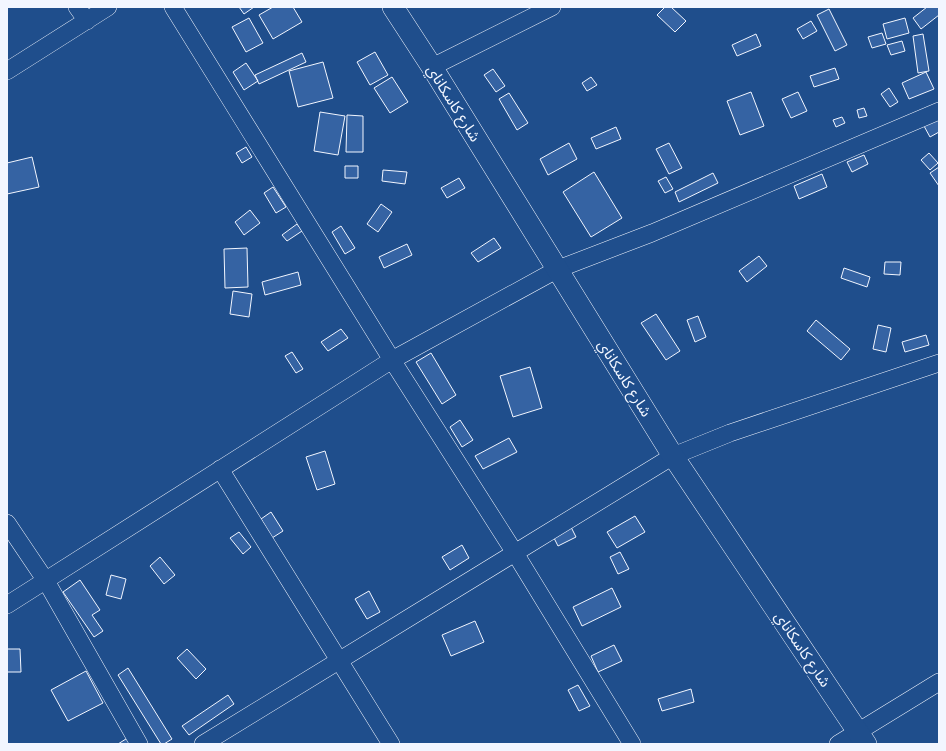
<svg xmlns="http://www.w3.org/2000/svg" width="946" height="751" font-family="'Space Grotesk','Noto Sans Arabic',sans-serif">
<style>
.building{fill:#3563a3;stroke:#f2f6ff}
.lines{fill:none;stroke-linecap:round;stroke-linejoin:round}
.minor-casing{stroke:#f2f6ff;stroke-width:18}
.tertiary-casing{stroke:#f2f6ff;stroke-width:22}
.minor{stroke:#1f4e8c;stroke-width:17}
.tertiary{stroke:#1f4e8c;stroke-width:21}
.labels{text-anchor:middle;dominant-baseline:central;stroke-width:3;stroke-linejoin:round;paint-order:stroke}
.street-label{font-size:15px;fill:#f2f6ff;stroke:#1f4e8c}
</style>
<rect width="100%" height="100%" fill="#1f4e8c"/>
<path class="building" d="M239,7H254L244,14Z
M273,7H293L302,22L273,39L259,15Z
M665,7H671L686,21L675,32L657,15Z
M927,7H939V15L921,29L913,18Z
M829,9L847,45L835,51L817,15Z
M249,18L263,43L246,52L232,27Z
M905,18L909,33L887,39L883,24Z
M811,21L817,31L803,39L797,29Z
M882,33L886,44L872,48L868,37Z
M756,34L761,46L737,56L732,45Z
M923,34L929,71L918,73L913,36Z
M902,41L905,51L891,55L887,45Z
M375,52L388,75L370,85L357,62Z
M302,53L306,62L259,84L255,75Z
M323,62L333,98L298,107L289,71Z
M246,63L258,81L244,90L233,72Z
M835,68L839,79L814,87L810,76Z
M493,69L505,86L496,92L484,75Z
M926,72L934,89L909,99L902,83Z
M392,77L408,102L390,113L374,88Z
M591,77L597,85L587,91L582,83Z
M889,88L898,102L890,107L881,94Z
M751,92L764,126L740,135L727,101Z
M798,92L807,111L791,118L782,99Z
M509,93L528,123L517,130L499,99Z
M864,108L867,116L859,118L857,110Z
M320,112L345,116L338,155L314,151Z
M347,115L363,116V152H346Z
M842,117L845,123L836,127L833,120Z
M939,118V132L930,137L924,126Z
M616,127L621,139L596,149L591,138Z
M569,143L577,159L548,175L540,159Z
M669,143L682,168L669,174L656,149Z
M246,147L252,157L242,163L236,153Z
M929,153L938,163L930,170L921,160Z
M864,155L868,164L852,172L847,162Z
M32,157L39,187L7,194V163Z
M345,166H358V178H345Z
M939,167V186L930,173Z
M383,170L407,172L405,184L382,181Z
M594,172L622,218L591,237L563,192Z
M713,173L718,183L679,202L675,192Z
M822,174L827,187L799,199L794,186Z
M666,177L673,189L665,193L658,181Z
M459,178L465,188L447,198L441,188Z
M273,187L286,207L276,213L264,193Z
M381,204L392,212L378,232L367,224Z
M250,210L260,223L244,235L235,222Z
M297,224L302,231L287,241L282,235Z
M341,226L355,248L345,254L332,232Z
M494,238L501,248L478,262L471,253Z
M407,244L412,255L384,268L379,257Z
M247,248L248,287L225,288L224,249Z
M759,256L767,266L747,282L739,271Z
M885,262H901L900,275L884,274Z
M844,268L870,277L867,287L841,278Z
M298,272L301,285L265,295L262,282Z
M233,291L252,294L249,317L230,314Z
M656,314L680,351L666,360L641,323Z
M698,316L706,337L695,342L687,320Z
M816,320L850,349L841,360L807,331Z
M878,325L891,328L886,352L873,349Z
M341,329L348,338L328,351L321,342Z
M926,335L929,345L905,352L902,342Z
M292,352L303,369L296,373L285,356Z
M431,353L456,395L442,404L416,362Z
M530,367L542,408L513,417L500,376Z
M460,420L473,440L462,447L450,427Z
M509,438L517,452L483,469L475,456Z
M325,451L335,484L317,490L306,457Z
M271,512L283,531L272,538L261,519Z
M635,516L645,532L617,548L607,532Z
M571,527L576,537L558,546L553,536Z
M239,532L251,547L243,554L230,538Z
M462,545L469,558L450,570L442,557Z
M620,552L629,569L618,574L610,557Z
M160,557L175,575L164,584L150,566Z
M111,575L126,579L121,599L106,595Z
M80,580L100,610L92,615L103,631L94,637L63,592Z
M612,588L621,607L582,626L573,607Z
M369,591L380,612L367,619L355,599Z
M475,621L484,642L451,656L442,635Z
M614,645L622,661L598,672L591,656Z
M7,649H20L21,672H7Z
M187,649L206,669L196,679L177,658Z
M128,668L172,739L164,744H161L118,675Z
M86,671L103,703L68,721L51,690Z
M578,685L590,706L579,711L568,690Z
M691,689L694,702L662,711L658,699Z
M228,695L234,704L189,735L182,726Z
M129,737L134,744H118Z"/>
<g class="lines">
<defs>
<path id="minor" d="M77,7L87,21
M173,7L392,360L515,553L632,744
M432,67L552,7
M7,71L108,7
M220,469L391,744
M7,523L46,581L139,744
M7,605L392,360L558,269L652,233L939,111
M203,744L673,456L730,433L939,363
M838,744L939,682"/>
<path id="tertiary" d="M393,7L432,67L673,456L866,744"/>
</defs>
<use href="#minor" class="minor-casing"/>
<use href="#tertiary" class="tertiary-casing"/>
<use href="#minor" class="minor"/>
<use href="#tertiary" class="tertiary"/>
</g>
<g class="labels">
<g class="street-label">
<text transform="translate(454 103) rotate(58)">شارع كاسكاناي</text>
<text transform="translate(625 378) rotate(58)">شارع كاسكاناي</text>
<text transform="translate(803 649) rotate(56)">شارع كاسكاناي</text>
</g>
</g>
<rect width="946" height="751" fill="none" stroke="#f2f6ff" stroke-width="16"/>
</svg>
